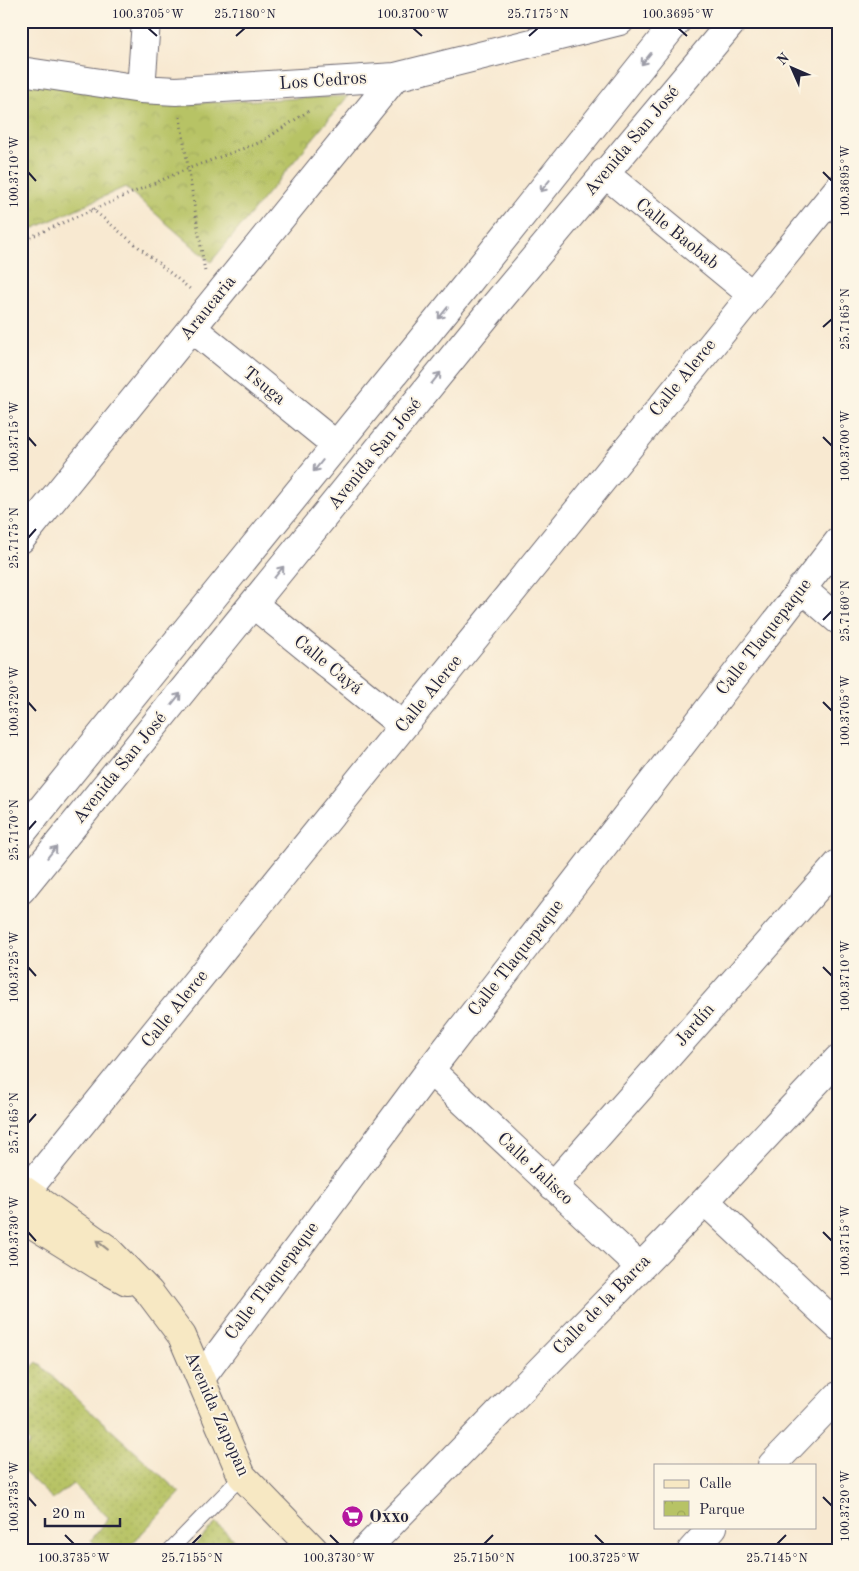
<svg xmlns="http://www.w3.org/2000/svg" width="859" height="1571" font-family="'Old Standard TT',serif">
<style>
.grass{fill:url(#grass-dots);stroke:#6c7250}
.park{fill:url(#park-crowns);stroke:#6c7250}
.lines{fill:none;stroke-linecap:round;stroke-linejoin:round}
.lane-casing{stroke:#6d6870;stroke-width:16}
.street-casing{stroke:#6d6870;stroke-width:30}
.secondary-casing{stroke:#6d6870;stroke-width:30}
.path{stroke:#6d6870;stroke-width:3;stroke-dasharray:1 4;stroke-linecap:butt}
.lane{stroke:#fff;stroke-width:14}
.street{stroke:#fff;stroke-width:28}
.secondary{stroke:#f7e8c3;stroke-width:28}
.oneway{stroke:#9c9ca7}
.oneway2{stroke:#978f86}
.ticks{fill:none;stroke:#22223b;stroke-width:2}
.labels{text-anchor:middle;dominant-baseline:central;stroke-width:4;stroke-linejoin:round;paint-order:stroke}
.street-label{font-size:18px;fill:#22223b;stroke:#fcf5e5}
.poi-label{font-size:18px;font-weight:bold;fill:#22223b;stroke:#fcf5e5;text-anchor:start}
.neatline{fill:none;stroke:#22223b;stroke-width:2}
.ticks-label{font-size:12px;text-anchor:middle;fill:#22223b}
</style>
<defs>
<pattern id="grass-dots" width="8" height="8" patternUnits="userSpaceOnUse" patternTransform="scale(1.25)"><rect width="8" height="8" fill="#b7c365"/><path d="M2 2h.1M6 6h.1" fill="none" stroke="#9da759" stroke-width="1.8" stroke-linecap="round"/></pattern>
<pattern id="park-crowns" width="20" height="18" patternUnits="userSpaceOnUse" patternTransform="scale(1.25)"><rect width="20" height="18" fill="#b7c365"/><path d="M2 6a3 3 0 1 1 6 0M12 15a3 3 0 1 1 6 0" fill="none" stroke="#9da759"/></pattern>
</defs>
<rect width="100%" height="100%" fill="#fcf5e5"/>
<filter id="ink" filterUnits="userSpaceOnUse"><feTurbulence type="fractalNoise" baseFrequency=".02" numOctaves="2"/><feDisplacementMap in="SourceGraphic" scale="10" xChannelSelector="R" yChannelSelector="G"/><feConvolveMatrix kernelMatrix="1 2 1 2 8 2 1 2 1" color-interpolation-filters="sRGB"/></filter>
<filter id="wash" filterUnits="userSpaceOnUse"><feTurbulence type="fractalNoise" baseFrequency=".0096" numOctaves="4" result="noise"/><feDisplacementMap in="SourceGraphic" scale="20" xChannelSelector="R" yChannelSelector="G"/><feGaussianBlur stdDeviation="1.12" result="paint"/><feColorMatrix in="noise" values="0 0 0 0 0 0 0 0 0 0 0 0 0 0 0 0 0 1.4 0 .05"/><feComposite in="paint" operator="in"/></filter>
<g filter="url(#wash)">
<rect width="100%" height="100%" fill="#f8e9d1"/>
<path class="grass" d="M37,1362L180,1493L126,1550H102L91,1540L109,1518L73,1484L53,1499L21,1469V1454L30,1443L21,1434V1378Z
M216,1523L244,1550H190Z"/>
<path class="park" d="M21,78L151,105L348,96L211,262L125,187L21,234Z"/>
</g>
<g filter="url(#ink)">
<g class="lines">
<defs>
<path id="lane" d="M170,1550L242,1476"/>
<path id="street" d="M21,71L141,89L176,91L395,77L620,21
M141,89L146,21
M604,173L751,294
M192,328L336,445
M21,539L395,77
M801,588L838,620
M253,604L403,726
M21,834L467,284L677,21
M21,890L496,304L733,21
M430,1070L640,1267
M553,1186L838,864
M21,1198L838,189
M705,1201L838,1326
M201,1378L430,1070L838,542
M772,1465L838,1396
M365,1550L705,1201L838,1059
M692,1550L713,1527"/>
<path id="secondary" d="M21,1188L106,1248L149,1292L182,1336L242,1476L314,1550
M21,1217L98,1265L127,1281"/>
</defs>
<use href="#lane" class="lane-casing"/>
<use href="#street" class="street-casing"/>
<use href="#secondary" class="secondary-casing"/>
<path class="path" d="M180,117L205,272
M92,209L190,289
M21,241L187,169L261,142L310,110"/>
<use href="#lane" class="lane"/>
<use href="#street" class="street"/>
<use href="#secondary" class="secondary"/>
</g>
<defs><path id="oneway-shaft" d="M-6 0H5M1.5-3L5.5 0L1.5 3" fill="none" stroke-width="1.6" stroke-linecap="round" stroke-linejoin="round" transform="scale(1.25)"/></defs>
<g class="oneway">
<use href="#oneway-shaft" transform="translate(646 59) rotate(129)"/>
<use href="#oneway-shaft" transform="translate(545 186) rotate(129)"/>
<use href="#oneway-shaft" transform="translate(443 313) rotate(129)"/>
<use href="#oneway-shaft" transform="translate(436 378) rotate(-51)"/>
<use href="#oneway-shaft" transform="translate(318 466) rotate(129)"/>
<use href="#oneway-shaft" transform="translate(279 572) rotate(-51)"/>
<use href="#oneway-shaft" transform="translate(176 699) rotate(-51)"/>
<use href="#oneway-shaft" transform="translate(52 852) rotate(-51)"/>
</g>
<use class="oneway2" href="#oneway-shaft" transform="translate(102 1245) rotate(-142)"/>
</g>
<path class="ticks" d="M148,28L157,36M413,28L422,36M678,28L687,36M236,36L245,28M529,36L538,28M28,172L36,181M823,172L832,181M823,327L832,319M28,437L36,446M823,437L832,446M28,538L36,529M823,620L832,611M28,702L36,711M823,702L832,711M28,830L36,821M28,967L36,976M823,967L832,976M28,1123L36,1114M28,1232L36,1241M823,1232L832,1241M28,1497L36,1506M823,1497L832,1506M65,1535L74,1544M330,1535L339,1544M595,1535L604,1544M192,1544L201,1535M484,1544L493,1535M777,1544L786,1535"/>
<defs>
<symbol id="supermarket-disc" viewBox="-11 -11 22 22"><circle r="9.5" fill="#b5179e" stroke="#fcf5e5"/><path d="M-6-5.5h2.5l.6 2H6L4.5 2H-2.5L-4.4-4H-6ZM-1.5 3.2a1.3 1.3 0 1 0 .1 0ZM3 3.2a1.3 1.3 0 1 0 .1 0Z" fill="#fff"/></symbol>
</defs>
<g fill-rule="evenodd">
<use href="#supermarket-disc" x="340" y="1504" width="25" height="25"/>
</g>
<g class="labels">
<g class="street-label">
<text transform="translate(323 81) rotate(-4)">Los Cedros</text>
<text transform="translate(632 141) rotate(-50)">Avenida San José</text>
<text transform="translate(677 234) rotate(39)">Calle Baobab</text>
<text transform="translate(208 308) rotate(-51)">Araucaria</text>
<text transform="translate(683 378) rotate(-51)">Calle Alerce</text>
<text transform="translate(264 386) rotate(39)">Tsuga</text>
<text transform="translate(375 454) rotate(-51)">Avenida San José</text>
<text transform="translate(764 637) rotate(-52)">Calle Tlaquepaque</text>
<text transform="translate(328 665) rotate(39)">Calle Cayá</text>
<text transform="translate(429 694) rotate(-51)">Calle Alerce</text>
<text transform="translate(120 768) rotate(-51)">Avenida San José</text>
<text transform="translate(516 958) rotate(-52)">Calle Tlaquepaque</text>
<text transform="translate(175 1009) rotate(-51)">Calle Alerce</text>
<text transform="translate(695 1025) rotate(-49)">Jardín</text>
<text transform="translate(535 1169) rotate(43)">Calle Jalisco</text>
<text transform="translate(272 1281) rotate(-53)">Calle Tlaquepaque</text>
<text transform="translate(602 1305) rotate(-46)">Calle de la Barca</text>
<text transform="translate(217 1414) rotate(66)">Avenida Zapopan</text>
</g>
<g class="poi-label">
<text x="369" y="1517">Oxxo</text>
</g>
</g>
<rect width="859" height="1571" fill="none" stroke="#fcf5e5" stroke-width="55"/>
<rect x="654" y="1464" width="162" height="65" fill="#fcf5e5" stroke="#a5a1a1"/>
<rect x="664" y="1480" width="25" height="8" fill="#f7e8c3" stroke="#a5a1a1"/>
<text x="699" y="1488" font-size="15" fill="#22223b">Calle</text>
<rect x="664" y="1501" width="25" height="15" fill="url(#park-crowns)" stroke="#a5a1a1"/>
<text x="699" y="1514" font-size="15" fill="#22223b">Parque</text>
<g transform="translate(792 68) rotate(315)" stroke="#fcf5e5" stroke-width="4" paint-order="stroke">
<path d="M0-4L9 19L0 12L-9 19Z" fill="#22223b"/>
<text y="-8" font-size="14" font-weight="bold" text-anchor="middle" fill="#22223b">N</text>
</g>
<path d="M45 1518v8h75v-8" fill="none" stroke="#22223b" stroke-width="2.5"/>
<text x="52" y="1518" font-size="15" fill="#22223b" stroke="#fcf5e5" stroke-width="4" paint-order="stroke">20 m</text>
<rect x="28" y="28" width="804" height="1516" class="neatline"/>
<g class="ticks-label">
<text x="148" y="18">100.3705°W</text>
<text x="245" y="18">25.7180°N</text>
<text x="413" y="18">100.3700°W</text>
<text x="538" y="18">25.7175°N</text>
<text x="678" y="18">100.3695°W</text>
<text transform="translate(14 172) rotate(-90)" y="4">100.3710°W</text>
<text transform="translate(845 181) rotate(-90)" y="4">100.3695°W</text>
<text transform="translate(845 319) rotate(-90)" y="4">25.7165°N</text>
<text transform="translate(14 437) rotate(-90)" y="4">100.3715°W</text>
<text transform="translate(845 446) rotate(-90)" y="4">100.3700°W</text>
<text transform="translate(14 538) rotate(-90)" y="4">25.7175°N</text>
<text transform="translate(845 611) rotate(-90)" y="4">25.7160°N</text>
<text transform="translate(14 702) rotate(-90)" y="4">100.3720°W</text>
<text transform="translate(845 711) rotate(-90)" y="4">100.3705°W</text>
<text transform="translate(14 830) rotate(-90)" y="4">25.7170°N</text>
<text transform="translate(14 967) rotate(-90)" y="4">100.3725°W</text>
<text transform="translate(845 976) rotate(-90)" y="4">100.3710°W</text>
<text transform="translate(14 1123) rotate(-90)" y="4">25.7165°N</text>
<text transform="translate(14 1232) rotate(-90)" y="4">100.3730°W</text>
<text transform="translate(845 1241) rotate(-90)" y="4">100.3715°W</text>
<text transform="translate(14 1497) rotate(-90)" y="4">100.3735°W</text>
<text transform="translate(845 1506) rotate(-90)" y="4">100.3720°W</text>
<text x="74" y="1562">100.3735°W</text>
<text x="192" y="1562">25.7155°N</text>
<text x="339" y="1562">100.3730°W</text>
<text x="484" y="1562">25.7150°N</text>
<text x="604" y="1562">100.3725°W</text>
<text x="777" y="1562">25.7145°N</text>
</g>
</svg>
